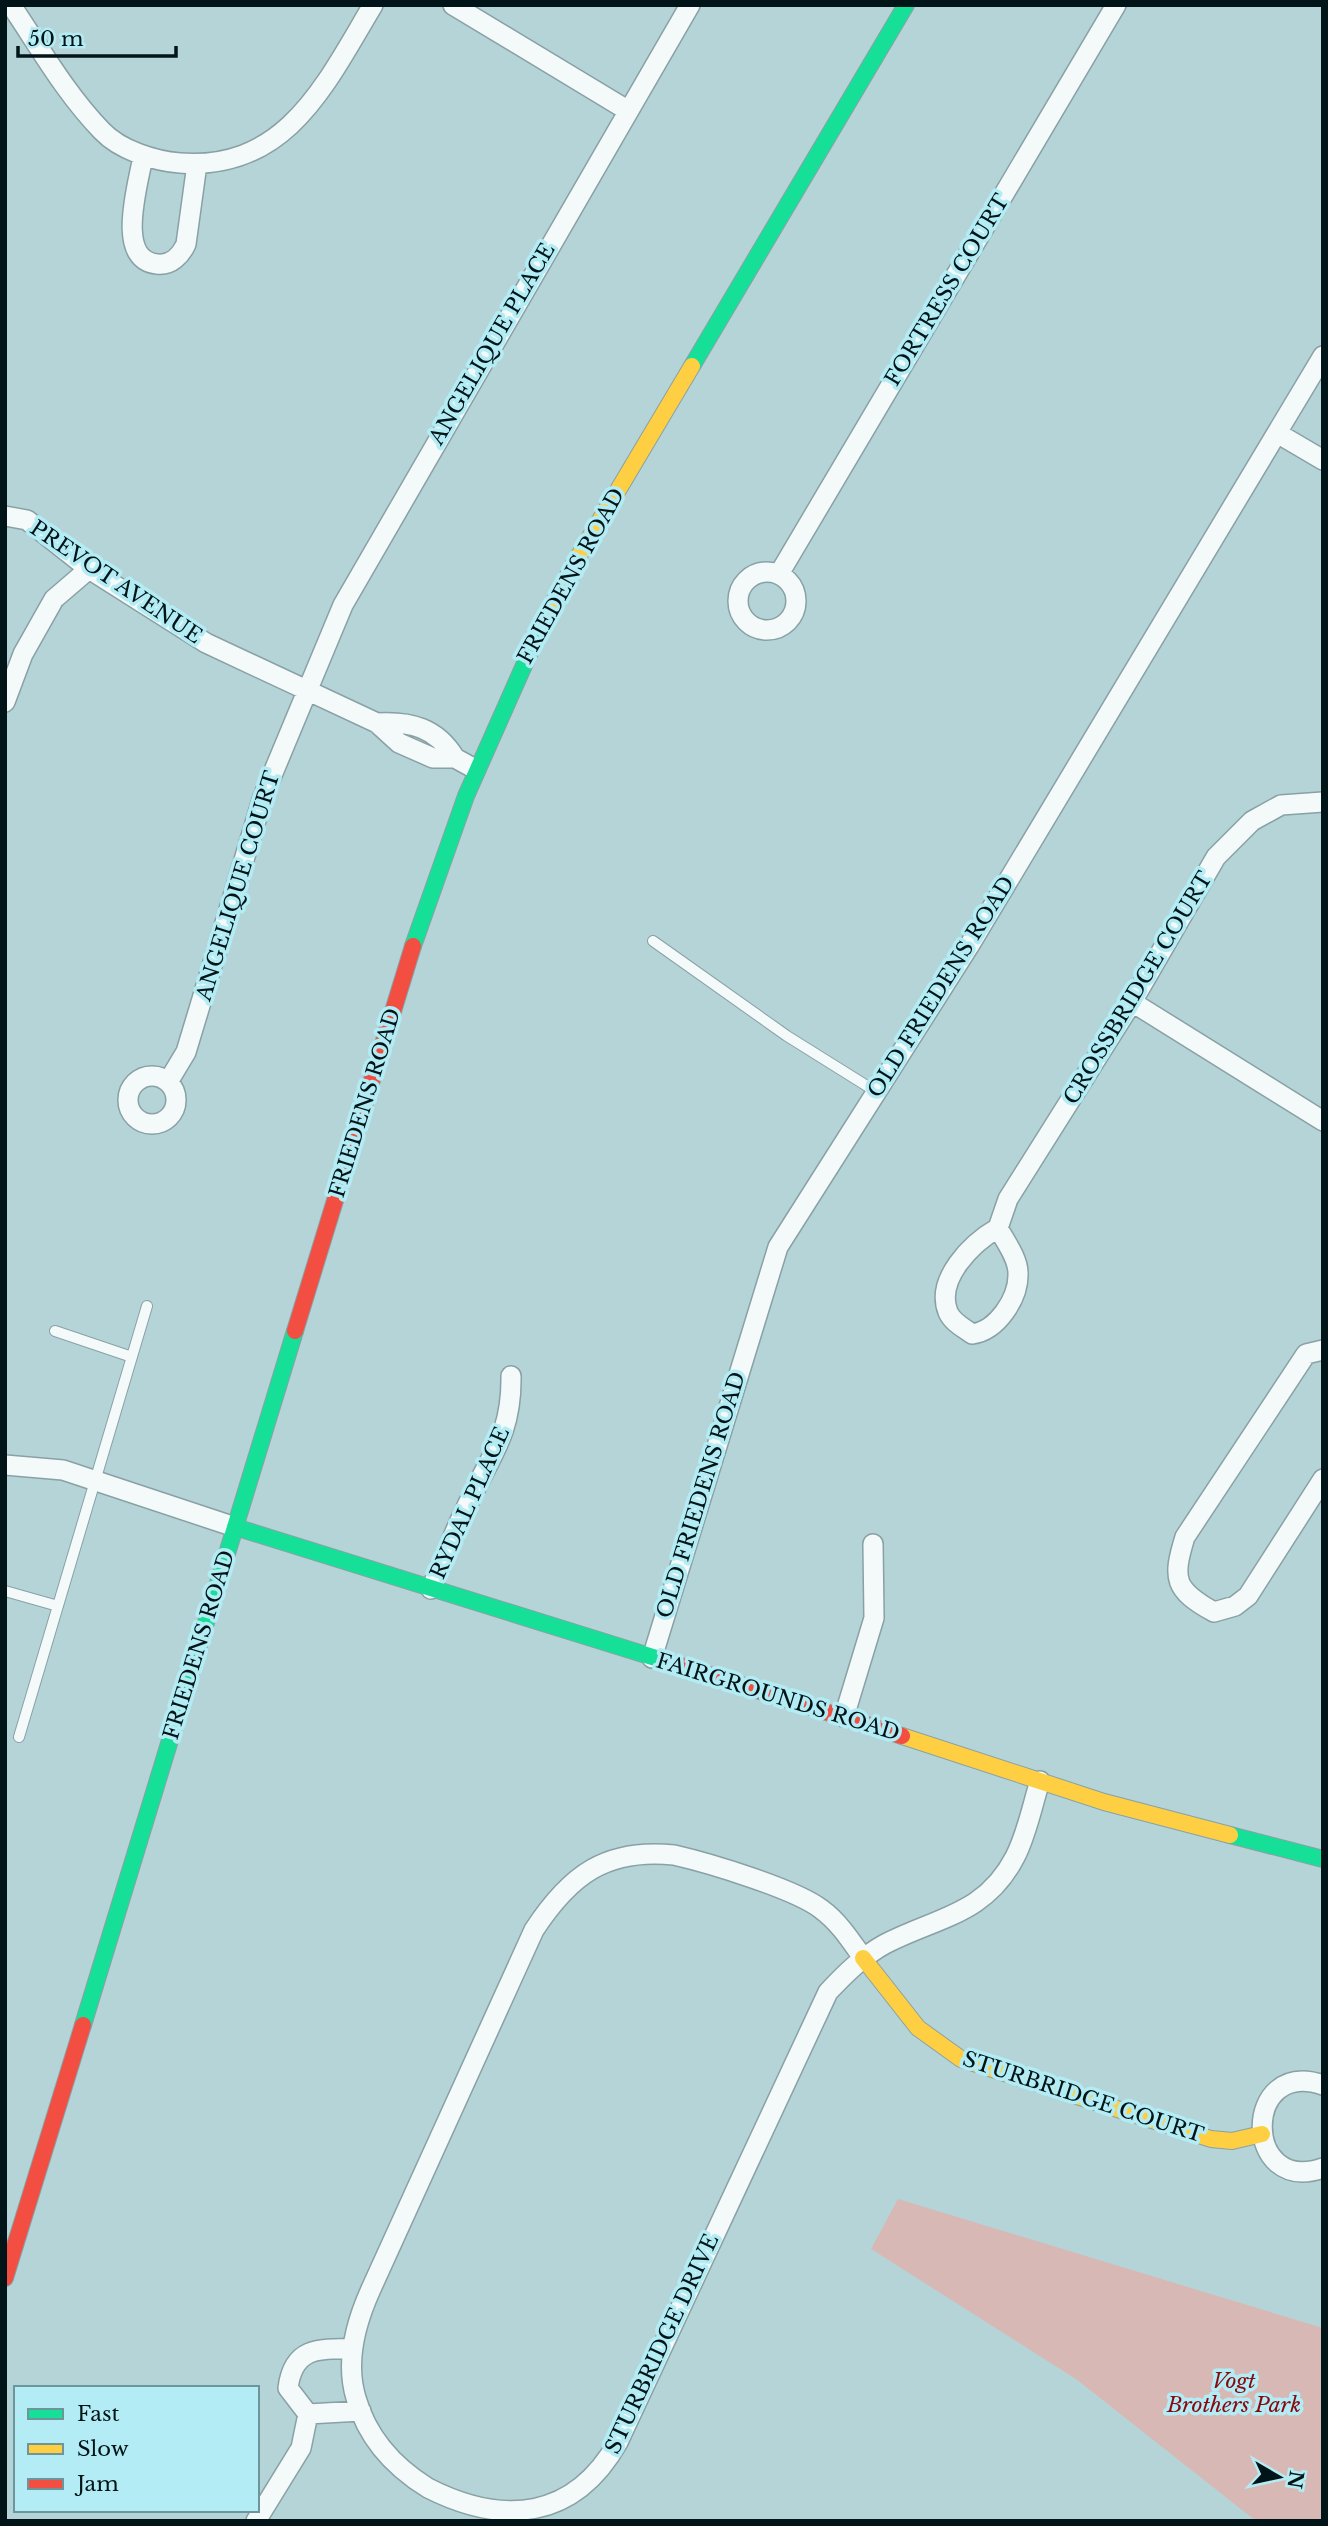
<svg xmlns="http://www.w3.org/2000/svg" width="1328" height="2526" font-family="'Libre Baskerville',serif">
<style>
.green{fill:#d8b8b5}
.lines{fill:none;stroke-linecap:round;stroke-linejoin:round}
.lane-casing{stroke:#89a1a5;stroke-width:12}
.street-casing{stroke:#89a1a5;stroke-width:22}
.fast-casing{stroke:#89a1a5;stroke-width:18}
.slow-casing{stroke:#89a1a5;stroke-width:18}
.jam-casing{stroke:#89a1a5;stroke-width:18}
.lane{stroke:#f4f9f9;stroke-width:10}
.street{stroke:#f4f9f9;stroke-width:19}
.fast{stroke:#16e098;stroke-width:16}
.slow{stroke:#ffcf43;stroke-width:16}
.jam{stroke:#f24e42;stroke-width:16}
.labels{text-anchor:middle;dominant-baseline:central;stroke-width:7;stroke-linejoin:round;paint-order:stroke}
.street-label{font-size:21px;fill:#011518;stroke:#b3ecf4}
.park-label{font-size:21px;font-style:italic;fill:#87090f;stroke:#b3ecf4}
</style>
<rect width="100%" height="100%" fill="#b5d4d8"/>
<path class="green" d="M898,2199L1323,2328V2521H1256L1076,2379L871,2249Z"/>
<g class="lines">
<defs>
<path id="lane" d="M653,941L787,1036L875,1091
M55,1331L132,1357
M5,1591L58,1606
M19,1737L147,1306"/>
<path id="street" d="M11,5C40,48 66,94 102,131C120,150 154,161 180,163C287,171 326,83 373,5
M453,5L627,110
M143,156C139,182 114,260 157,264C171,266 181,255 186,244L197,164
M1277,433L1323,460
M5,516L27,520L89,569L206,643L377,723L399,743L433,758H455L475,769
M738 601a29 29 0 1 1 58 0a29 29 0 1 1-58 0Z
M779,574L1116,5
M5,702L23,654L54,599L89,569
M377,723C411,721 437,728 455,758
M1132,1002L1323,1121
M128 1100a24 24 0 1 1 48 0a24 24 0 1 1-48 0Z
M168,1082L186,1052L263,797L343,605L690,5
M998,1228C1005,1241 1018,1258 1018,1273C1019,1298 997,1331 972,1334C964,1328 952,1322 948,1312C935,1279 972,1243 998,1228L1008,1199L1132,1002L1216,857L1252,821L1281,805L1323,802
M1323,1350L1306,1354L1185,1537C1172,1579 1174,1590 1214,1612L1235,1606L1248,1596L1323,1479
M5,1465L63,1470L235,1527
M431,1589C443,1562 453,1534 466,1508C489,1457 512,1436 511,1376
M652,1658L778,1247L969,946L1323,356
M844,1717L874,1618L873,1544
M863,1958C851,1941 839,1922 821,1909C795,1889 709,1863 674,1855C606,1848 570,1875 534,1930L371,2289C356,2322 345,2362 356,2398C367,2437 394,2467 428,2488C503,2526 574,2520 618,2442L828,1992C845,1974 863,1956 885,1944C937,1917 985,1915 1015,1857C1027,1834 1032,1806 1040,1781
M1323,2085C1242,2057 1242,2196 1323,2168
M352,2349C316,2348 293,2349 288,2388L308,2414L361,2411
M256,2521L301,2448L308,2414"/>
<path id="fast" d="M692,366L906,5
M413,946L466,796L541,627
M235,1527L675,1664
M1230,1835L1323,1859
M83,2025L295,1331"/>
<path id="slow" d="M541,627L574,564L692,366
M902,1736L1104,1802L1230,1835
M863,1958L918,2028L961,2059L1211,2139L1232,2141L1262,2134"/>
<path id="jam" d="M295,1331L413,946
M675,1664L902,1736
M5,2278L83,2025"/>
</defs>
<use href="#lane" class="lane-casing"/>
<use href="#street" class="street-casing"/>
<use href="#fast" class="fast-casing"/>
<use href="#slow" class="slow-casing"/>
<use href="#jam" class="jam-casing"/>
<use href="#lane" class="lane"/>
<use href="#street" class="street"/>
<use href="#fast" class="fast"/>
<use href="#slow" class="slow"/>
<use href="#jam" class="jam"/>
</g>
<g class="labels">
<g class="street-label">
<text transform="translate(947 290) rotate(-59)">FORTRESS COURT</text>
<text transform="translate(492 344) rotate(-60)">ANGELIQUE PLACE</text>
<text transform="translate(571 576) rotate(-61)">FRIEDENS ROAD</text>
<text transform="translate(116 582) rotate(34)">PREVOT AVENUE</text>
<text transform="translate(238 886) rotate(-73)">ANGELIQUE COURT</text>
<text transform="translate(941 987) rotate(-58)">OLD FRIEDENS ROAD</text>
<text transform="translate(1138 988) rotate(-59)">CROSSBRIDGE COURT</text>
<text transform="translate(365 1103) rotate(-73)">FRIEDENS ROAD</text>
<text transform="translate(701 1495) rotate(-73)">OLD FRIEDENS ROAD</text>
<text transform="translate(470 1503) rotate(-66)">RYDAL PLACE</text>
<text transform="translate(199 1645) rotate(-73)">FRIEDENS ROAD</text>
<text transform="translate(778 1697) rotate(17)">FAIRGROUNDS ROAD</text>
<text transform="translate(1083 2097) rotate(18)">STURBRIDGE COURT</text>
<text transform="translate(662 2344) rotate(-65)">STURBRIDGE DRIVE</text>
</g>
<g class="park-label">
<text x="1234" y="2381">Vogt<tspan x="1234" dy="24">Brothers Park</tspan></text>
</g>
</g>
<rect width="1328" height="2526" fill="none" stroke="#011518" stroke-width="14"/>
<rect x="14" y="2386" width="245" height="126" fill="#b3ecf4" stroke="#6c969c" stroke-width="2"/>
<rect x="28" y="2409" width="35" height="10" fill="#16e098" stroke="#6c969c" stroke-width="2"/>
<text x="77" y="2421" font-size="21" fill="#011518">Fast</text>
<rect x="28" y="2444" width="35" height="10" fill="#ffcf43" stroke="#6c969c" stroke-width="2"/>
<text x="77" y="2456" font-size="21" fill="#011518">Slow</text>
<rect x="28" y="2479" width="35" height="10" fill="#f24e42" stroke="#6c969c" stroke-width="2"/>
<text x="77" y="2491" font-size="21" fill="#011518">Jam</text>
<g transform="translate(1279 2477) rotate(99)" stroke="#b3ecf4" stroke-width="5" paint-order="stroke">
<path d="M0-5L12 26L0 18L-12 26Z" fill="#011518"/>
<text y="-10" font-size="19" font-weight="bold" text-anchor="middle" fill="#011518">N</text>
</g>
<path d="M18 46v10h158v-10" fill="none" stroke="#011518" stroke-width="3.5"/>
<text x="28" y="46" font-size="21" fill="#011518" stroke="#b3ecf4" stroke-width="5" paint-order="stroke">50 m</text>
</svg>
